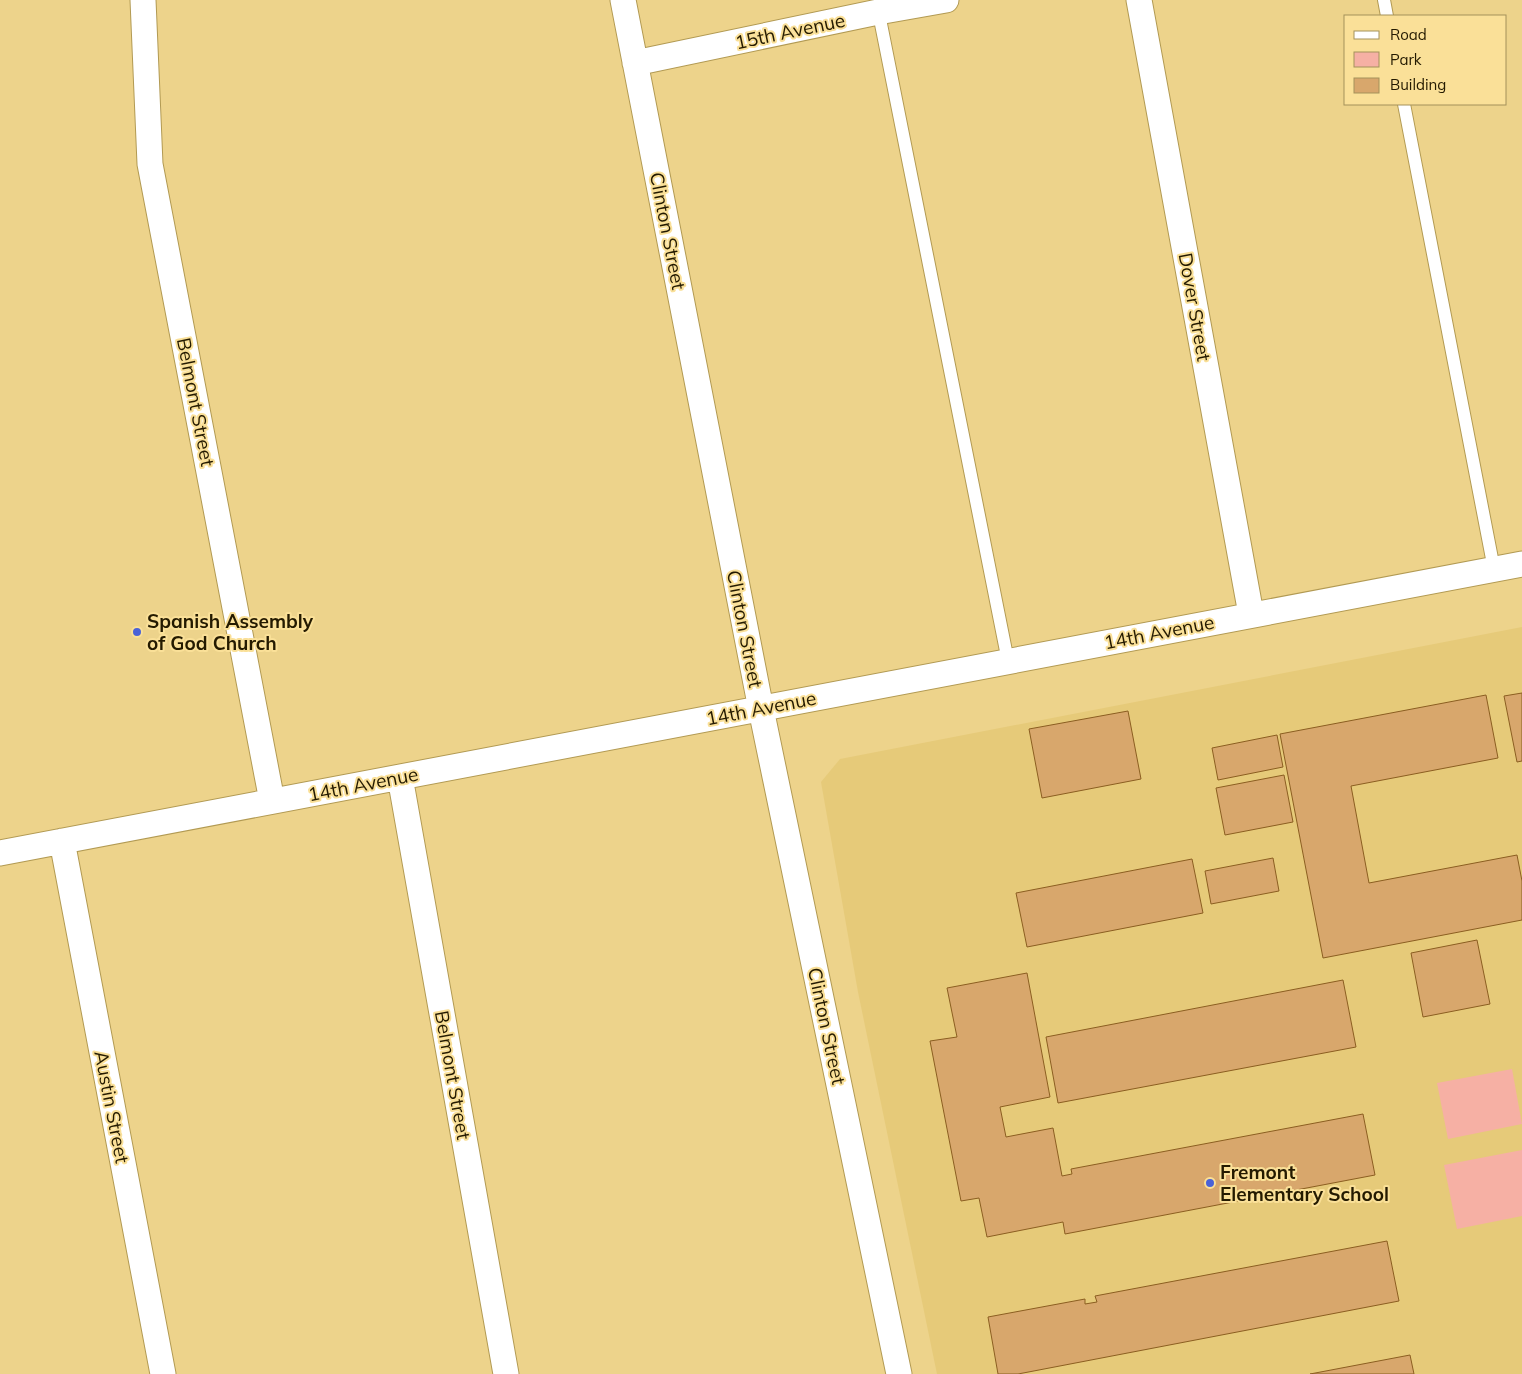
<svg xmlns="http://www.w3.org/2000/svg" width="1522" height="1374" font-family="Mulish,sans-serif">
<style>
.built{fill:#e6ca79}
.green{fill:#f6b0a4}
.building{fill:#d8a76c;stroke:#8b5e21}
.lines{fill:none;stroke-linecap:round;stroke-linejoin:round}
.service-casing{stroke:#b29a53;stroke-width:14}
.minor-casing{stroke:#b29a53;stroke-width:27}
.service{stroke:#fff;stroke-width:12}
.minor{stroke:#fff;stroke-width:25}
.poi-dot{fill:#4a62d7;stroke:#fae098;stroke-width:2}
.labels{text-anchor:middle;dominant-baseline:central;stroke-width:4;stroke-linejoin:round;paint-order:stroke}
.street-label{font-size:19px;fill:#241a00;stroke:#fae098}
.poi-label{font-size:19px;font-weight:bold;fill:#241a00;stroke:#fae098;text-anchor:start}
</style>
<rect width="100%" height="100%" fill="#edd38b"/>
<path class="built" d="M1522,627V1374H937L858,992L821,782L840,759Z"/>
<path class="green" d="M1512,1069L1522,1124L1448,1139L1437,1083Z
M1522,1150V1216L1457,1229L1444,1165Z"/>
<path class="building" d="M1522,693V761L1517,762L1504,696Z
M1486,695L1498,758L1351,786L1369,883L1517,855L1522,881V920L1323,958L1280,734Z
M1128,711L1141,779L1042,798L1029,729Z
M1277,735L1283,767L1218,780L1212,748Z
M1284,775L1293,822L1225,835L1216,788Z
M1273,858L1279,891L1211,904L1205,871Z
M1192,859L1203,913L1027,947L1016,893Z
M1477,940L1490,1004L1423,1017L1411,953Z
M1027,973L1050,1097L1000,1107L1006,1137L1053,1128L1062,1176L1072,1174L1071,1169L1363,1114L1375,1175L1065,1234L1063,1222L987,1237L979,1198L961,1201L930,1041L957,1037L947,988Z
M1343,980L1356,1047L1058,1103L1046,1037Z
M1387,1241L1399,1301L1018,1374H998L988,1317L1085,1299V1304L1097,1302L1095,1296Z
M1410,1355L1414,1374H1310Z"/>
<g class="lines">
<defs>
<path id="service" d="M1384,0L1387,16
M878,9L1008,661
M1404,104L1494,569"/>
<path id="minor" d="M143,0L150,164L272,801
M623,0L761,709L899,1374
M1139,0L1251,614
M635,63L878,12L946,0
M400,777L506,1374
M62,841L163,1374
M0,853L1522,564"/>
</defs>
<use href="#service" class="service-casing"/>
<use href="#minor" class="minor-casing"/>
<use href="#service" class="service"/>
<use href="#minor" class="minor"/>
</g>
<g class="poi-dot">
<circle cx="137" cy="632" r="5"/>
<circle cx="1210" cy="1183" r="5"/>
</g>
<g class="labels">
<g class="street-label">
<text transform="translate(790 31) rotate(-12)">15th Avenue</text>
<text transform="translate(668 231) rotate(79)">Clinton Street</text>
<text transform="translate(1195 307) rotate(80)">Dover Street</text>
<text transform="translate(196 402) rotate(79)">Belmont Street</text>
<text transform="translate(745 629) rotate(79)">Clinton Street</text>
<text transform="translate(1159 632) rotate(-11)">14th Avenue</text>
<text transform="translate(761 708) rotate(-11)">14th Avenue</text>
<text transform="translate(363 784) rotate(-11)">14th Avenue</text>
<text transform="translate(827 1026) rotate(78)">Clinton Street</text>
<text transform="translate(453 1075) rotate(80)">Belmont Street</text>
<text transform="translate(112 1107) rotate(79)">Austin Street</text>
</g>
<g class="poi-label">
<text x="147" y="621">Spanish Assembly<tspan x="147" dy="22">of God Church</tspan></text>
<text x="1220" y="1172">Fremont<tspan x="1220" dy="22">Elementary School</tspan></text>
</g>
</g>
<rect x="1344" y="15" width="162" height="90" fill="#fae098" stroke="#a4915b"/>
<rect x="1354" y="31" width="25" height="8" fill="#ffffff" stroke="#a4915b"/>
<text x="1390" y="40" font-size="15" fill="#241a00">Road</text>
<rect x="1354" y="52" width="25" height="15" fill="#f6b0a4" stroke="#a4915b"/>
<text x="1390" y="65" font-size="15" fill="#241a00">Park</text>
<rect x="1354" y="78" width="25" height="15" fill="#d8a76c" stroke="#a4915b"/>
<text x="1390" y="90" font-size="15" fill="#241a00">Building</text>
</svg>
